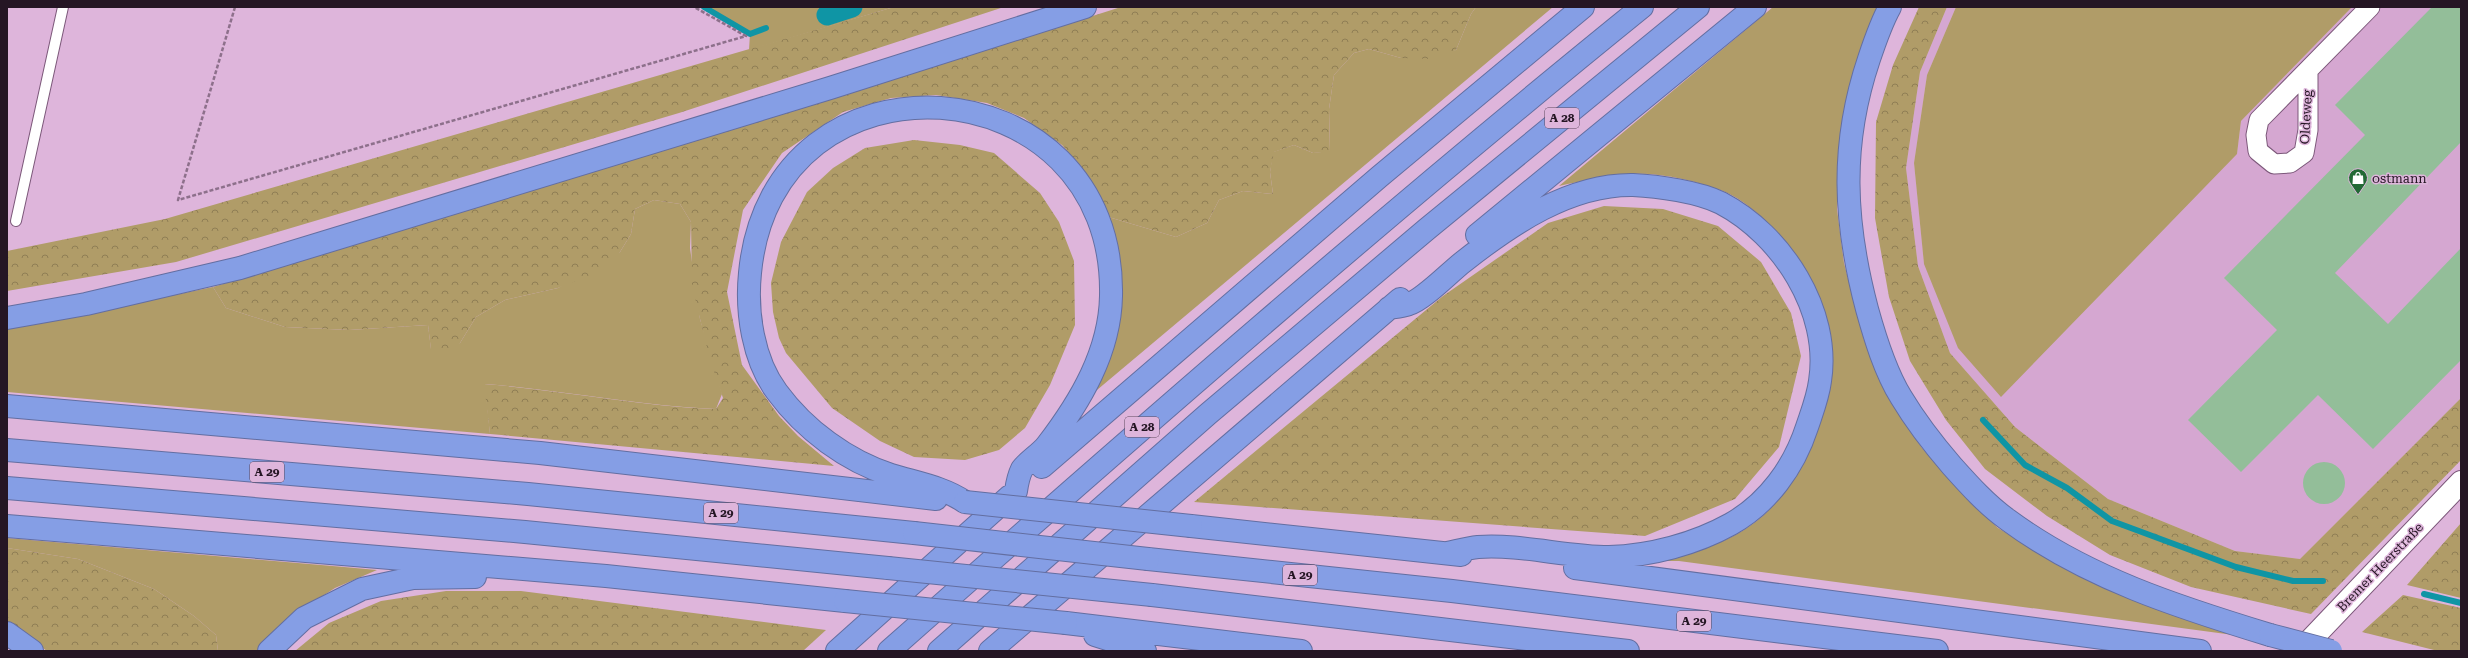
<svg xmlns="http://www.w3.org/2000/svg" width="2468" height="658" font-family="'Roboto Serif',serif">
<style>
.built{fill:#d5a7d1}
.green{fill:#b09c68}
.forest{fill:url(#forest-crowns)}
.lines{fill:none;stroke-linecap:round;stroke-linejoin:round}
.stream{stroke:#0f95a5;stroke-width:6}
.canal{stroke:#0f95a5;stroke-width:21}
.building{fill:#93be99}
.service-casing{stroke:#7c587a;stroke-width:12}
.minor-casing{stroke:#7c587a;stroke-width:21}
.secondary-casing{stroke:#7c587a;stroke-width:24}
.motorway-casing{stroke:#636ea1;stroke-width:24}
.path{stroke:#8d708b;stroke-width:2.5;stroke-dasharray:4 2;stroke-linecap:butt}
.service{stroke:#fff;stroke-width:10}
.minor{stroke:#fff;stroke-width:19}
.secondary{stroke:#fff;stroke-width:22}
.motorway{stroke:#859ee5;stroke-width:22}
.motorway-bridge-casing{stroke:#636ea1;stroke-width:24;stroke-linecap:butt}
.motorway-bridge{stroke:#859ee5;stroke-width:22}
.labels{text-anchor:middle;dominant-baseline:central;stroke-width:3;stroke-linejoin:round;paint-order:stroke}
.shield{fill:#deb5db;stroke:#5c465b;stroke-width:1}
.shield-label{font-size:12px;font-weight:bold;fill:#251624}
.street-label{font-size:13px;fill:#251624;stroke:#deb5db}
.poi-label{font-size:13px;fill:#251624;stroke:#deb5db;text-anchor:start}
</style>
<defs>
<pattern id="forest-crowns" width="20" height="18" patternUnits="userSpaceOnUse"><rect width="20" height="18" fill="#b09c68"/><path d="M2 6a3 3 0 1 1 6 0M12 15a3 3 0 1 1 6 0" fill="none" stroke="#8f7e55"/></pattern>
</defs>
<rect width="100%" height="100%" fill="#deb5db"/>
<path class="built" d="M1947,7H1956L1927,75L1914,163L1924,264L2237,154L2241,121L2352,7H2461V398L2300,559L2235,551L2108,499L2015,427L1950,353L1918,266L1906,168L1920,72Z"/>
<path class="green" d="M705,7H894L749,50L750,34Z
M1476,7H1553L1097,390L1122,295L1117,256L1105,216L1176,237L1207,223L1219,200L1243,191L1273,194L1270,172L1273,152L1294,145L1313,153L1330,151L1329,109L1334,75L1354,53L1369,49L1401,58L1456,50L1471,14Z
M1773,7H1881L1842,126L1837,209L1844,263L1864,340L1890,401L1922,448L1959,490L1998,528L2055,562L2241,636L1679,561H1660C1699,551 1739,540 1768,511C1809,469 1829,414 1829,356C1829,344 1830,328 1826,316C1817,284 1799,255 1776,231C1761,216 1743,199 1723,191C1696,181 1660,172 1631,174C1607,175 1582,181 1559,186Z
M1956,7H2352L2241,121L2237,154L2001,397L1958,348L1924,264L1914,163L1927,75Z
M654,200L680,204L691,222L690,248L700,319L722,394L716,409C638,406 562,390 485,384L490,434L7,392V327L68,317L213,287L226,308L285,327L349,330L428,325L431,349L460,343L476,317L505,300L558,288L620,252L631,234L635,209Z
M7,538L344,567L377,570L335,588L298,612L257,651H218L216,635L194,616L154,589L78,559L7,548Z"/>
<path class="forest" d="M894,7H1004L679,113L176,262L7,291V251L165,219Z
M1121,7H1476L1471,14L1456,50L1432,59L1401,58L1369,49L1354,53L1334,75L1329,109L1330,152L1313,153L1294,145L1274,152L1270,172L1273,194L1243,191L1219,200L1207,223L1176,237L1105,216L1080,165L1062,145L1024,118L987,103L936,95L891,98L843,112L782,153L743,210L727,292L742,365L779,416L798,436L834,466L490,434L484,384C562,390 638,406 716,409L723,398L710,360L692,286L691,222L680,204L654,200L635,209L631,234L620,252L603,270L558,288L505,300L476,317L460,343L445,354L431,350L428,325L349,330L285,327L226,308L213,287L834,98Z
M1919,7H1947L1920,72L1906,168L1918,266L1950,353L2015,427L2108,499L2235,551L2300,559L2461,398V460L2311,614L2191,587L2110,555L2047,516L1985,469L1946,420L1910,361L1889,297L1875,218L1876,122L1893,65Z
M914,140L960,145L994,153L1040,193L1059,222L1074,261L1075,325L1050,385L1025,428L999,450L965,460L914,457L880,441L832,408L786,353L779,338L773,312L771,283L781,242L807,192L833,168L865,148Z
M1604,206L1663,209L1718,226L1761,262L1791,313L1801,356L1779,447L1735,499L1645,536L1194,502L1443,296L1548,223Z
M2461,523V598L2407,585Z
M7,548L78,559L154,589L194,616L216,635L218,651H47L7,622Z
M446,591H521L826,630L803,651H295L329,623L381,601Z
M2403,595L2461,608V651H2438L2362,632Z"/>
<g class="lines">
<path class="stream" d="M704,7L750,34L766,28
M1983,420L2025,465L2067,488L2112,521L2236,567L2293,581H2323
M2424,594L2461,603"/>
<path class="canal" d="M827,15L852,7"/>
</g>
<path class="building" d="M2432,7H2461V142L2335,273L2388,324L2461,248V360L2373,449L2318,395L2241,472L2188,420L2277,330L2224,278L2365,135L2335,105Z
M2303 483a21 21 0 1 1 42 0a21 21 0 1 1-42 0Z"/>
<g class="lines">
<defs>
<path id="service" d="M16,221L63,7"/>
<path id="minor" d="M2308,72V130L2304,153L2290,163L2274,164L2258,151L2256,135L2259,120L2370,7"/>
<path id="secondary" d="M2300,651L2461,482"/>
<path id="motorway" d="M1890,7C1881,23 1875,41 1869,59C1840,145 1844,222 1867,309C1875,338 1885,371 1901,397C1916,422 1933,444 1952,466C1969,485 1987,505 2008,520C2087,578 2178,607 2270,635
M1477,235L1755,7
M1389,308C1395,307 1403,306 1409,304C1423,300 1450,272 1463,262C1511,224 1570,184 1633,185C1658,186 1699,192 1721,203C1782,235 1831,311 1820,381C1818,397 1812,412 1807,427C1794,467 1768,503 1731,524C1695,544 1650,556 1609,557C1566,557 1521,544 1478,547C1468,548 1457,551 1447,553
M7,318L86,304L240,268L830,88L1085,7
M7,406L540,453L936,499
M7,450L528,494L914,533
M1042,467L1379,177L1583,7
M7,488L525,532L888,568
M965,502C943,487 917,483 891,475C847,461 805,430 777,392C753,360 746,312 750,273C772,37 1116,61 1111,296C1110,352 1080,402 1047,445C1040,454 1029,460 1022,469C1019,475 1017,484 1016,491
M7,526L606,576L845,601
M1191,526L1461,555
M1148,559L1452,591L1937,651
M1575,568L2200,651
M1152,595L1628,651
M1066,623L1301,651
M7,633L32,651
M1095,635L1145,651
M269,651L304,618L362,589L413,578L475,577
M837,651L1010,496
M889,651C1137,432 1385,215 1642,7
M939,651L1208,414L1427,229L1698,7
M990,651L1400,299"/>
</defs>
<use href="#service" class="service-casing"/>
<use href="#minor" class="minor-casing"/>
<use href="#secondary" class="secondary-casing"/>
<use href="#motorway" class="motorway-casing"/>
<path class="path" d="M235,7L178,200L746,36L694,7"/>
<use href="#service" class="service"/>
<use href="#minor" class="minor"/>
<use href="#secondary" class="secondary"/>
<use href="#motorway" class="motorway"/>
<defs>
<path id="motorway-bridge" d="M965,502L1191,526
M914,533L1148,559
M888,568L1152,595
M845,601L1066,623
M2270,635L2331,651"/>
</defs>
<use href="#motorway-bridge" class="motorway-bridge-casing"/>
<use href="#motorway-bridge" class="motorway-bridge"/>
</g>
<defs>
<symbol id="shop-pin" viewBox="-11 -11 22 30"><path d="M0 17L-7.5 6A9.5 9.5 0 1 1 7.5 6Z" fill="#226935" stroke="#deb5db"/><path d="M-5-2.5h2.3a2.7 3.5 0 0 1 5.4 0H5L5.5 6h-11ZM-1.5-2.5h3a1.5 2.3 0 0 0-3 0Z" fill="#fff"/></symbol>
</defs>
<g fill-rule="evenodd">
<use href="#shop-pin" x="2347" y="167" width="22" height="30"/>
</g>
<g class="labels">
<g class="shield">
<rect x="1545" y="108" width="34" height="20" rx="3"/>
<rect x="1125" y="417" width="34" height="20" rx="3"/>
<rect x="250" y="462" width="34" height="20" rx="3"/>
<rect x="704" y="503" width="34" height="20" rx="3"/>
<rect x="1283" y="565" width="34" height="20" rx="3"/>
<rect x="1677" y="611" width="34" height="20" rx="3"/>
</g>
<g class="shield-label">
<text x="1562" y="118">A 28</text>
<text x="1142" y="427">A 28</text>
<text x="267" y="472">A 29</text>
<text x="721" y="513">A 29</text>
<text x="1300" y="575">A 29</text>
<text x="1694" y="621">A 29</text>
</g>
<g class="street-label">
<text transform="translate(2306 117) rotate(-87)">Oldeweg</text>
<text transform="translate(2380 567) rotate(-46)">Bremer Heerstraße</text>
</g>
<g class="poi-label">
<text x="2372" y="178">ostmann</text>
</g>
</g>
<rect width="2468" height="658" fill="none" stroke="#251624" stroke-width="16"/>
</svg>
